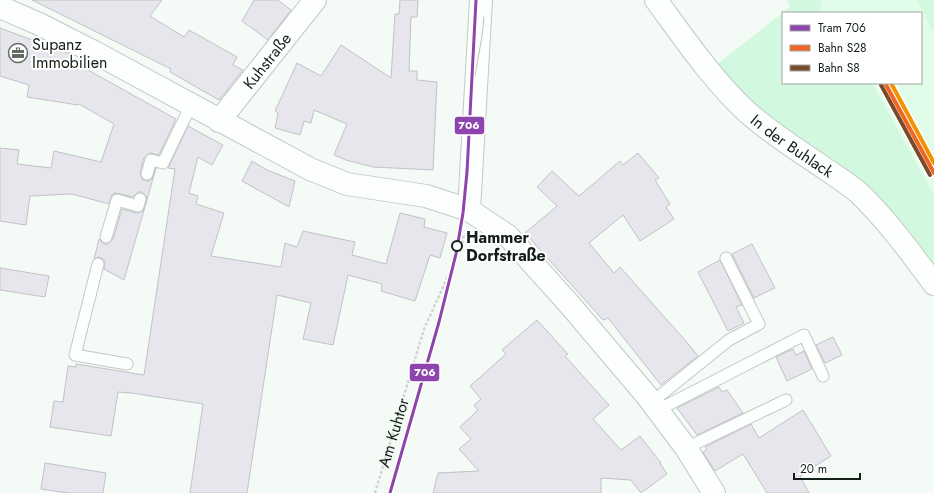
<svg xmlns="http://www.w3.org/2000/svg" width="934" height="493" font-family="Jost,sans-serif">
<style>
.built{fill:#e2fcea}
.green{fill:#d2f9df}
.building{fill:#e6e6ec;stroke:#c1c2c6}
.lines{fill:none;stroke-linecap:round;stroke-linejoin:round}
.lane-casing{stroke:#c1cac4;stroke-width:13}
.street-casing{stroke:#c1cac4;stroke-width:24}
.path{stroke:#d3d5d3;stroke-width:2.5;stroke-dasharray:3 2;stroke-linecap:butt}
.lane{stroke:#fdfefe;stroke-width:11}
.street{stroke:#fdfefe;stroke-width:22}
.tram{stroke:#bfc1bf;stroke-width:1}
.rail-1-casing{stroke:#fff;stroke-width:7}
.rail-2-casing{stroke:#fff;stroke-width:7}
.rail-3-casing{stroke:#fff;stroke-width:7}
.rail-1{stroke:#f26522;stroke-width:4}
.rail-2{stroke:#7a4b2a;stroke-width:4}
.rail-3{stroke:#f39200;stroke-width:4}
.tram-1-casing{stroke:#fff;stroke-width:6}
.tram-1{stroke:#8e44ad;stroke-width:3}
.stop-dot{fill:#fff;stroke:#131f17;stroke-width:2}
.labels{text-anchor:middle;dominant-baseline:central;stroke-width:4;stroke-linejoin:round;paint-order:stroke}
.poi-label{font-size:16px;fill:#131f17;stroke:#fff;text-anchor:start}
.street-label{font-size:16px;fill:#131f17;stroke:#fff}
.stop-label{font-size:16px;font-weight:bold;fill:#131f17;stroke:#fff;text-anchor:start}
.line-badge{stroke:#fff;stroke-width:1.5}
.badge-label{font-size:11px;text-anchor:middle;font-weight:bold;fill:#fff}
</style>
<rect width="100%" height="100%" fill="#f4faf5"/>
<path class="built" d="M822,0H917L934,33V195L872,83H921V13H822L820,9Z"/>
<path class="green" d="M787,0H822L820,9L822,13H783V83H872L934,195V281L841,177L712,68L790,7Z
M917,0H933L934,2V33Z"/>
<path class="building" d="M32,0H162L150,16L184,37L189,30L237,57L233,65L243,70L219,100L170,72L171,69Z
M254,0H278L291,10L268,40L242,21Z
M400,0H418L417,17H411L409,71H417V80L437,82L433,170L373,167L346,160L334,155L347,124L314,110L311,123L304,121L300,135L275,128L278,113L275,111L297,63L321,76L341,45L391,78L395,14H399Z
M0,28L70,54L69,57L88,70L176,119L159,155L150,153L144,158L140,172L142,179L148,181L152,179L156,168L124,280L104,269L105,262L103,259L99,257L94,259L99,239L104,244H107L113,239L122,209L136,213L143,211L147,198L142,192H138L133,197L115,193L112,195L109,204L72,194L30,196L26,225L0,221V148L19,150L17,164L51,168L54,151L101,162L114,124L79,104L78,105L27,97L29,85L0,76Z
M188,126L223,145L212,165L198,157L189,193L198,196L196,204L224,213L211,256L281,267L285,243L297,247L303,231L355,242L352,255L386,264L400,213L425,219L424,227L447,233L440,258L430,255L415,301L381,291L382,284L348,275L333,345L303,339L311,303L277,295L247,493H190L203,404L131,393L118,392L111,436L50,427L54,401L63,402L68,366L76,367V364L144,375L175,169L168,168Z
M638,153L659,178L655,180L670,204L666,207L674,219L640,241L623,215L589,243L614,273L620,267L684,339L698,356L661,385L608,318L603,320L525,233L557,206L537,187L552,171L579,196L620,161L623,165Z
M252,161L267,170L295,181L289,207L242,181Z
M752,244L775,288L754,298L732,254Z
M720,260L742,305L736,307L744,323L728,331L698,272Z
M0,268L49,276L45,297L0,290Z
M537,320L568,354L565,356L609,405L593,419L621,450L640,436L661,463H660L667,474L641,493L631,480L601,478V493H433L438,473L479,471L459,449L471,439L460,427L478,410L474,405L481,399L470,386L506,354L502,350Z
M833,337L842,355L825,363L816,345Z
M793,349L796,355L804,351L812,369L787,381L776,357Z
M719,387L722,392L727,390L743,413L697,435L677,408Z
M803,410L831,456L800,476L809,493H767L743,454L715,471L703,452L707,449L705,447L751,424L759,438Z
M45,463L106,473L103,493H68L41,489Z"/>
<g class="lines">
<defs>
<path id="lane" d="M147,174L151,160L163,163L191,105
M106,237L117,200L138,206L140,199
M98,264L75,355L127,364
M652,402L729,340L759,324L726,258
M658,410L804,335L823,376
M686,448L786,400"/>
<g id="street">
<path id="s2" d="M656,0C684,38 711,78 746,111C770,133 798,150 824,168C836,176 848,184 859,193C887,220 911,253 934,284"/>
<path d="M0,7L39,24L94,52L310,169L347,184L426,196L469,210L508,236L570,305L647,396L686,448L714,493"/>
<path id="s3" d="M219,121L315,0"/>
<path d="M469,210L481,0"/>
</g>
</defs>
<use href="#lane" class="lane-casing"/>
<use href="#street" class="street-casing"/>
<path class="path" id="s1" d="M375,493L424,329L462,245L464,233"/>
<use href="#lane" class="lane"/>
<use href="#street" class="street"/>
<path class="tram" d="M471,102C474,73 482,46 484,17"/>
<defs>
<path id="rail-1" d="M885,83L934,173"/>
<path id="rail-2" d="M881,85L930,175"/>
<path id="rail-3" d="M891,83L934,163"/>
</defs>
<use href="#rail-1" class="rail-1-casing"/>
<use href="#rail-2" class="rail-2-casing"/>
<use href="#rail-3" class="rail-3-casing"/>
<use href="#rail-1" class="rail-1"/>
<use href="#rail-2" class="rail-2"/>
<use href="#rail-3" class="rail-3"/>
<defs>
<path id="tram-1" d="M390,493L439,322L456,254L463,213L467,172L476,0"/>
</defs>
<use href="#tram-1" class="tram-1-casing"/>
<use href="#tram-1" class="tram-1"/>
</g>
<defs>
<symbol id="office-ring" viewBox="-11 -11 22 22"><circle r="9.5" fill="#fff" stroke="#626c65" stroke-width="1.5"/><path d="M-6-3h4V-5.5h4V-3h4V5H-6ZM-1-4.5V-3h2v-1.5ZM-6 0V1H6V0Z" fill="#626c65"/></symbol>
</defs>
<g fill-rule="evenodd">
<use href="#office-ring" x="7" y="42" width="22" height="22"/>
</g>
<circle class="stop-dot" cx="457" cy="246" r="5"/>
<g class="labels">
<g class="poi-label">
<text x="32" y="44">Supanz<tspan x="32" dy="18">Immobilien</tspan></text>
</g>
<g class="street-label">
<text stroke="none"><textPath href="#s3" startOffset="77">Kuhstraße</textPath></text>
<text stroke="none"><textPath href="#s2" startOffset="201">In der Buhlack</textPath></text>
<text stroke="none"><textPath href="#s1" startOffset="63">Am Kuhtor</textPath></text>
</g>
<g class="stop-label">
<text x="466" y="237">Hammer<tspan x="466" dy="18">Dorfstraße</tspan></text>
</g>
</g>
<g class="line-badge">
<rect x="454" y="116" width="31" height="19" rx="4" fill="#8e44ad"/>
<rect x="409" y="363" width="31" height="19" rx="4" fill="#8e44ad"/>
</g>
<g class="badge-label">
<text x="469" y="129">706</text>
<text x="425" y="376">706</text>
</g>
<rect x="782" y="12" width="140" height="72" fill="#ffffff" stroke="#a1a5a2"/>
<rect x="790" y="25" width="20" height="6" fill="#8e44ad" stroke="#a1a5a2"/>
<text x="818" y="32" font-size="12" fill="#131f17">Tram 706</text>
<rect x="790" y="45" width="20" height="6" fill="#f26522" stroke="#a1a5a2"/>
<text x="818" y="52" font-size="12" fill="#131f17">Bahn S28</text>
<rect x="790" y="65" width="20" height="6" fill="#7a4b2a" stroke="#a1a5a2"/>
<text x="818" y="72" font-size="12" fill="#131f17">Bahn S8</text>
<path d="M794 473v6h66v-6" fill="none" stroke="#131f17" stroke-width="2"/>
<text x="800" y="473" font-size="12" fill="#131f17" stroke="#ffffff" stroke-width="3" paint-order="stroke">20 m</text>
</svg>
